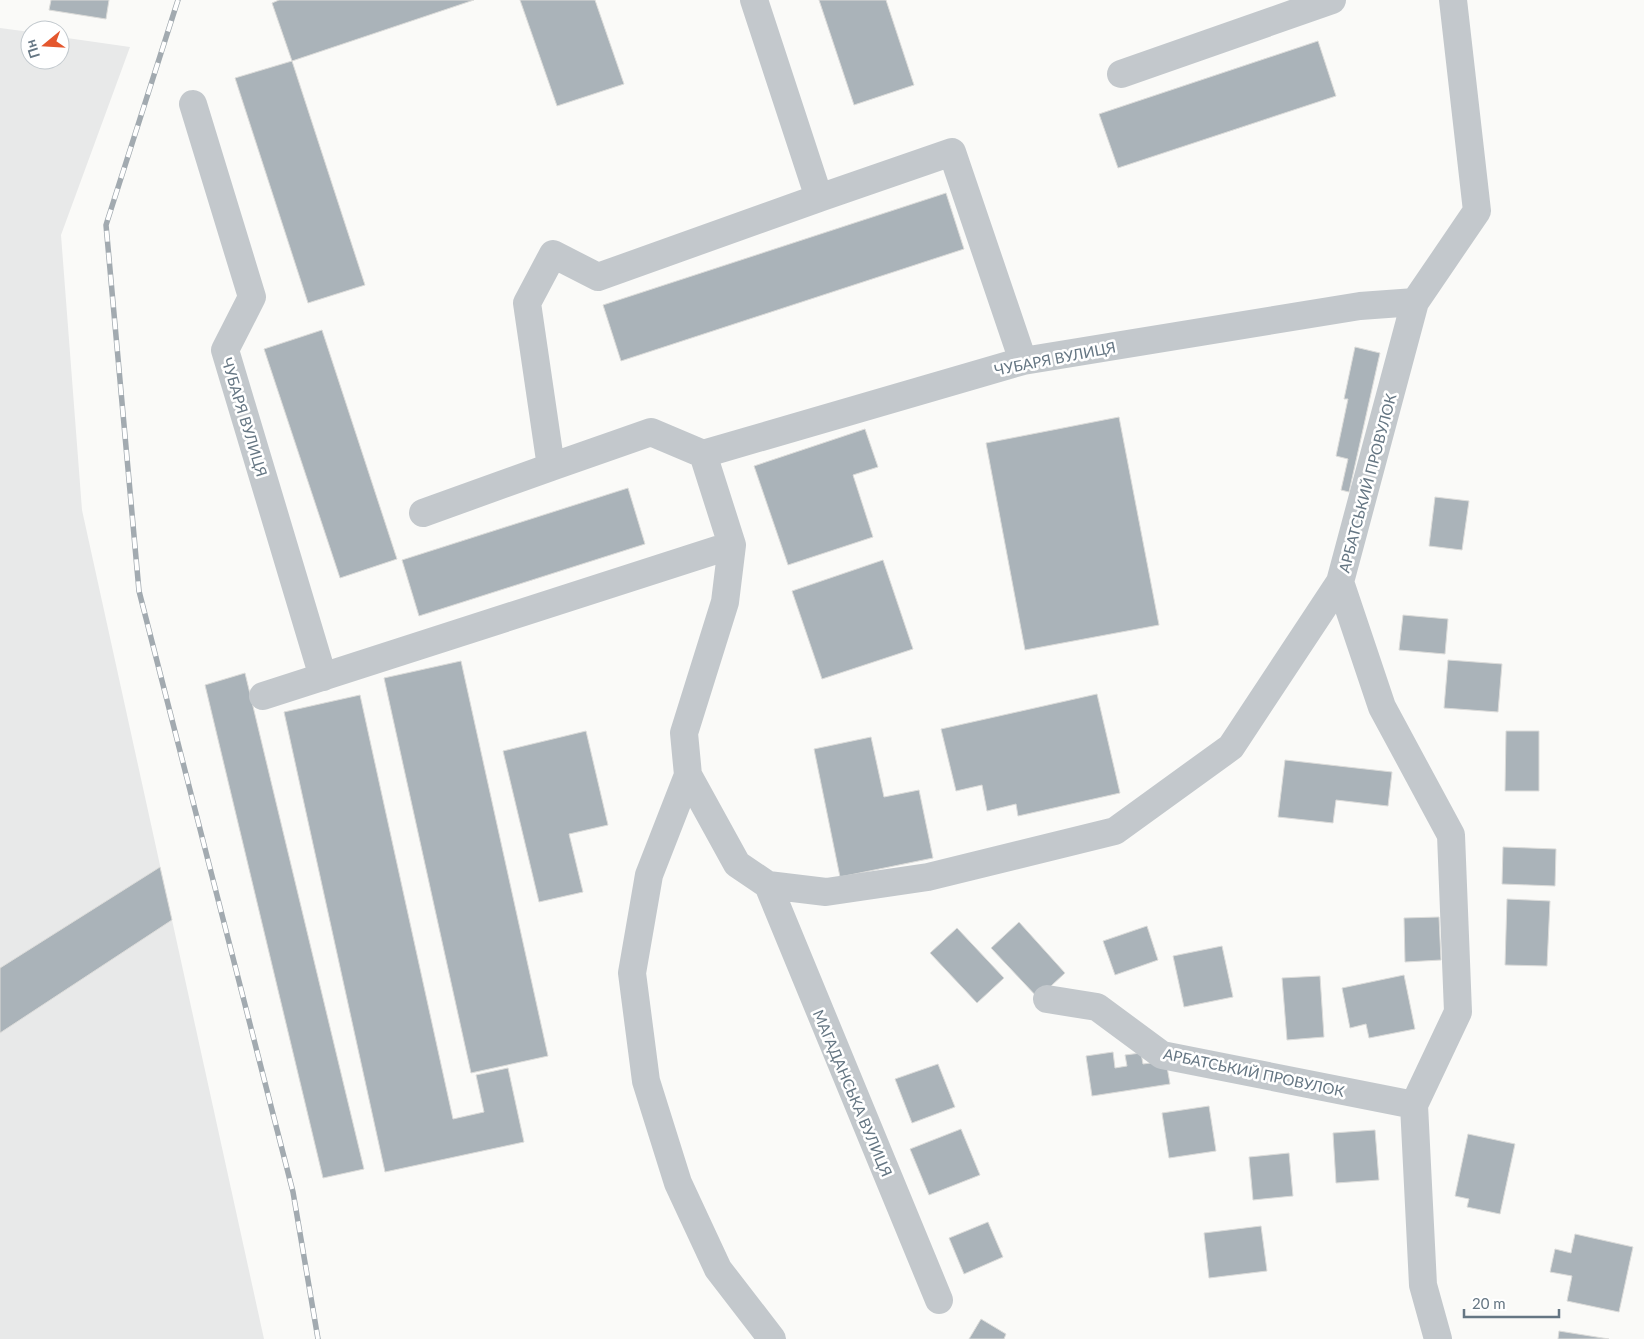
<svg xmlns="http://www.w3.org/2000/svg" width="1644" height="1339" font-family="Lato,sans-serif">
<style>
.built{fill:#e8e9e9}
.building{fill:#aab3b9;stroke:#dcdcda}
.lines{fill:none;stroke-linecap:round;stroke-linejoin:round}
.minor{stroke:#c3c8cc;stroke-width:28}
.rail-casing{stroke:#a2aab0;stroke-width:5.5}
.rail{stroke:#fff;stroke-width:4;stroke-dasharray:11;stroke-linecap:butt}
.labels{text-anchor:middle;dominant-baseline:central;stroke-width:5;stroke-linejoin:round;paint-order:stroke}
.street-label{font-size:15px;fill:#657683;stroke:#fff}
</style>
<rect width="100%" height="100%" fill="#fafaf8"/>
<path class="built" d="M0,28L30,32V60H60V37L130,47L61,235L82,510L264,1339H0Z"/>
<path class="building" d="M51,0H109L106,19L49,10Z
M279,0H474L292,61L272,3Z
M520,0H595L624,84L557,106Z
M819,0H886L914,85L854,105Z
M1318,41L1336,96L1118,168L1099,114Z
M292,61L365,285L308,303L235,78Z
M946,193L964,249L621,361L603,305Z
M322,330L397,559L340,578L264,349Z
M1355,347L1380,353L1349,492L1341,490L1348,459L1336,456L1348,399H1344Z
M1119,417L1159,625L1025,650L986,443Z
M865,429L878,467L853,475L873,537L788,565L754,466Z
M628,488L645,544L419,616L402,560Z
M1435,497L1469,501L1462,550L1429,546Z
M883,560L913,649L822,679L792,591Z
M1403,615L1448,619L1445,654L1399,650Z
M1448,660L1502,664L1498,712L1444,708Z
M461,661L548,1056L471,1073L384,678Z
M245,673L364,1169L323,1178L205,685Z
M1097,694L1120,793L1018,816L1016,804L987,811L982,785L956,791L941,729Z
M360,695L453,1119L484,1112L476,1075L508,1068L524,1142L385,1172L284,712Z
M586,731L608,825L569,834L583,892L539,902L503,751Z
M1506,731H1539V791H1505Z
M871,737L884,797L919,790L933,858L840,877L814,749Z
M1285,760L1392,772L1388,806L1336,800L1333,823L1278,817Z
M1503,847L1556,849L1555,886L1502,884Z
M160,867L172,920L0,1033V968Z
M1507,899L1550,901L1547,966L1505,965Z
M1439,917L1441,960L1405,962L1404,918Z
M1019,922L1065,973L1038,998L991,948Z
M1147,926L1158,960L1115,975L1103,941Z
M957,928L1004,978L977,1003L930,953Z
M1222,946L1233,997L1184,1007L1173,956Z
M1404,975L1415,1029L1369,1038L1366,1024L1350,1028L1342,988Z
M1320,976L1324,1037L1287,1040L1282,978Z
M1113,1052L1115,1068L1127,1066L1125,1055L1141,1053L1143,1064L1166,1061L1170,1084L1092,1096L1086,1056Z
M938,1064L955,1107L912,1123L895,1079Z
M1209,1106L1216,1151L1169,1158L1162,1113Z
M961,1129L980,1175L929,1195L910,1149Z
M1375,1130L1379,1180L1336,1183L1333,1133Z
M1468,1134L1515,1144L1500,1214L1467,1207L1469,1199L1455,1196Z
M1289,1153L1293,1196L1253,1200L1249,1157Z
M988,1222L1003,1257L964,1274L949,1238Z
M1261,1226L1267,1271L1209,1278L1204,1233Z
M1575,1234L1633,1247L1619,1312L1567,1301L1572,1276L1550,1272L1555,1249L1571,1253Z
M981,1319L1006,1334L1004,1339H969Z
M1559,1331L1609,1339H1558Z"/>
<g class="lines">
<path class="minor" d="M1121,74L1332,0
M193,104L252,297L225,350L323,677
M819,198L952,152L1023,361
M703,454L1023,361L1360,306L1415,302
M551,467L651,432L703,454L732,545L725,602L684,733L688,775L649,875L632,973L646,1081L678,1183L718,1269L772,1339
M423,513L551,467L527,303L553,254L598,277L819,198L754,0
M263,696L732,545
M688,775L737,864L768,885L826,892L928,877L1115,831L1231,747L1340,582
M768,885L939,1300
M1047,999L1097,1007L1162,1055L1414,1105
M1438,1339L1423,1285L1414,1105L1458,1012L1451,835L1382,707L1340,582L1415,302L1477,211L1453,0"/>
<defs>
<path id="rail" d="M178,0L106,225L139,591L293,1192L318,1339"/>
</defs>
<use href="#rail" class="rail-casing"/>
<use href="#rail" class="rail"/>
</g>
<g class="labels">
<g class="street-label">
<text transform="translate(1055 358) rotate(-11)">ЧУБАРЯ ВУЛИЦЯ</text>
<text transform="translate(245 417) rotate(73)">ЧУБАРЯ ВУЛИЦЯ</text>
<text transform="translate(1367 483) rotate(-75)">АРБАТСЬКИЙ ПРОВУЛОК</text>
<text transform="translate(1254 1072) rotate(12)">АРБАТСЬКИЙ ПРОВУЛОК</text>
<text transform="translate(853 1093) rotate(67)">МАГАДАНСЬКА ВУЛИЦЯ</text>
</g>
</g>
<g transform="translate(45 45) rotate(252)"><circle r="24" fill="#ffffff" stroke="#c1c8cd"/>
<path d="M0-4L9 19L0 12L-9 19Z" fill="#e4572e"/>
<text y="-8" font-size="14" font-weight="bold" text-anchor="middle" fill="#657683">Пн</text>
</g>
<path d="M1464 1309v8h95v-8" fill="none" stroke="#657683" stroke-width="2.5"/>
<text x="1472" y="1309" font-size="15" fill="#657683" stroke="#ffffff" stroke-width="4" paint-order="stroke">20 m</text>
</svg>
